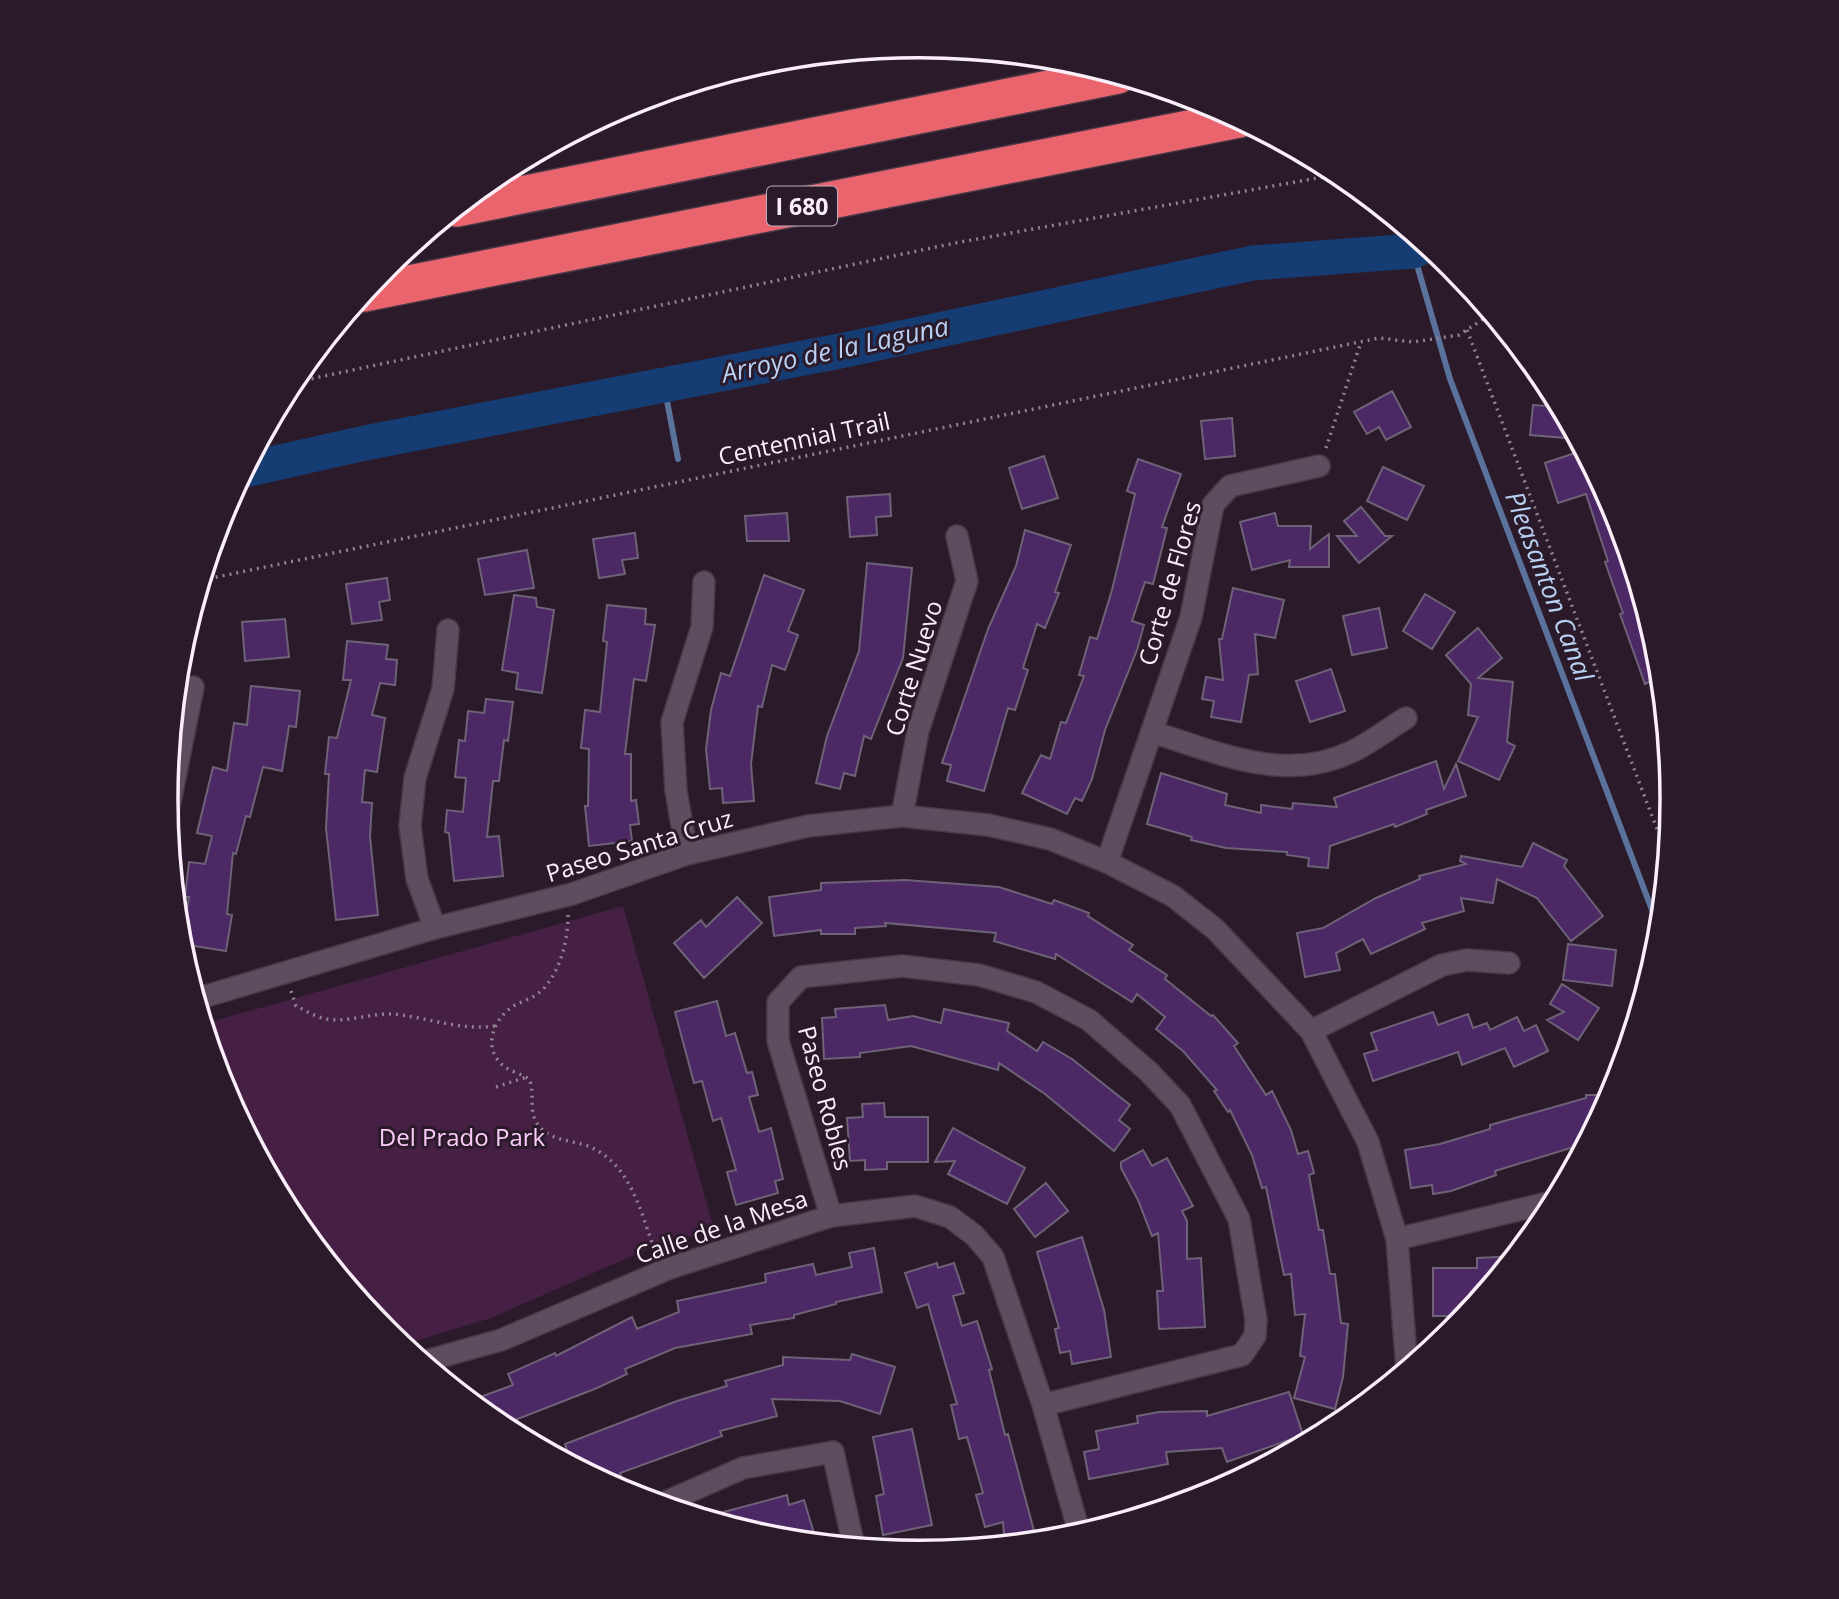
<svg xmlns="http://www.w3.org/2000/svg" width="1839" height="1599" font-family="'Open Sans',sans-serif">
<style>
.green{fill:#461f45}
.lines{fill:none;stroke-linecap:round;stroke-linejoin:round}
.stream{stroke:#5a729c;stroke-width:6}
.river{stroke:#163c74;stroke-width:35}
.building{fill:#4c2965;stroke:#6e6278;stroke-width:2}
.minor-casing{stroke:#463846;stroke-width:24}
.motorway-casing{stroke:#463846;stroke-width:40}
.path{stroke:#90828f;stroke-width:3.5;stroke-dasharray:2 5;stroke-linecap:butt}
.minor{stroke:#5f4c5e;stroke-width:21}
.motorway{stroke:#ea646e;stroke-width:37}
.labels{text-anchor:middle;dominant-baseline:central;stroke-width:6;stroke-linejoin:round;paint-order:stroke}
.shield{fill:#2b1b2a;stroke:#bcafbb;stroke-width:2}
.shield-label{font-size:23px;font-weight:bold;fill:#faeff9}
.street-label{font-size:24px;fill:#faeff9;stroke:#2b1b2a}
.park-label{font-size:24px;fill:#fbcbf9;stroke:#2b1b2a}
.water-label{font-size:26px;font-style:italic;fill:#b9d0f3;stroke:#2b1b2a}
.rim{fill:none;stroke:#faeff9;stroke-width:3.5}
</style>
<rect width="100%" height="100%" fill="#2b1b2a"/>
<path class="green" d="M623,906L714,1229L648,1249L491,1318L402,1345L386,1332L292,1218L223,1088L203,1024Z"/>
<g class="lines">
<path class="stream" d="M1413,251L1450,379L1660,931
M664,385L678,459"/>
<path class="river" d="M245,470L365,443L845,350L1253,263L1413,251L1426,245"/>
</g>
<path class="building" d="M1548,384L1578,439L1530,435L1533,405L1547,406Z
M1392,391L1411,427L1386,440L1379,427L1367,434L1354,412Z
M1232,418L1235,456L1205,459L1201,421Z
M1584,450L1616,511L1659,653L1661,676L1645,684L1620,614L1623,613L1605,562L1608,561L1586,494L1558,503L1545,463Z
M1044,456L1058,498L1022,509L1009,468Z
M1138,459L1181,474L1162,527L1167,528L1153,584L1145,582L1132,621L1144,625L1137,650L1105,730L1092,779L1082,801L1075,798L1067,814L1022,793L1041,755L1050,759L1061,722L1066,723L1084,676L1079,675L1090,637L1097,639L1112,590L1135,494L1127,491Z
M1383,467L1424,486L1407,520L1367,501Z
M890,494L891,516L876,517L877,535L850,537L847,497Z
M1361,507L1385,536H1392L1359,563L1337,536H1357L1344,521Z
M787,513L789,541H747L745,516Z
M1275,513L1278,526H1311L1310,549L1329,534V567H1289L1290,560L1252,570L1240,522Z
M1025,530L1071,545L1055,592L1059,593L1045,628L1037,624L1023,668L1028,670L1015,710L1008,708L984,791L947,781L951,765L942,763L988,629L1016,566Z
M635,533L638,558L622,560L625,574L599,578L593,539Z
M527,550L534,588L485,595L478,559Z
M867,563L912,568L903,658L871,739L864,736L855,776L844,773L840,789L816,783L827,736L859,651Z
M764,575L804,590L788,631L798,635L785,670L772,665L762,707L758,706L751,764L754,801L723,803L722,788L710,789L706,749L711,710L721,673L730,676Z
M387,578L390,600L379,602L382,620L352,624L346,584Z
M1233,588L1284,600L1275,638L1255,634L1258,674L1249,675L1241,722L1211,717L1214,701L1202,699L1206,677L1223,680L1219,639H1222Z
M1425,594L1455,612L1432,649L1403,631Z
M514,595L536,598L537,607L554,610L542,693L516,689L518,673L502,670Z
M607,605L646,609L645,624L655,625L646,681L634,679L625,754H631V801L636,800L639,824L630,825L632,841L589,846L585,806H588L589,749L581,748L585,710L600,712L607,642L603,641Z
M1379,608L1387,648L1352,655L1343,616Z
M285,619L289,657L245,661L242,622Z
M1478,628L1502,658L1478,678L1513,682L1507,742L1515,746L1499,780L1458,761L1478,717L1468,715L1471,684L1446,655Z
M347,641L388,645L386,659L397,660L395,685L380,683L372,715L385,718L377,772L365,770L362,802L372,803L370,837L378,915L336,920L326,828L329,774H325L329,737L337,738L351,680H343Z
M1331,669L1345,711L1310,722L1296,681Z
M251,686L300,691L296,727L289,726L282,771L263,767L250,817L246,816L236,854L233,853L227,914L232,915L226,951L182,944L189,897H185L189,862L205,864L212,836L197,833L213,767L227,771L234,723L247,725Z
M486,699L513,702L508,741L504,740L499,781H493L487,837L499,836L503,876L454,881L449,833L445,832L447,810L463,812L466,778L455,777L459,740L465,741L468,711L484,713Z
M1436,761L1444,789L1456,764L1466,796L1426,810L1427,814L1395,827L1394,824L1330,846L1328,868L1308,866L1309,858L1287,855V852L1226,848L1191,840L1192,837L1147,824L1161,773L1227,794L1225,805L1261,813V805L1292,809L1293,803L1337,807L1334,798Z
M1533,843L1567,860L1564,866L1603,916L1571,941L1537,898L1497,879L1493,903L1461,898L1464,911L1422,923L1425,929L1371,954L1363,939L1336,953L1340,970L1305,977L1297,933L1323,928L1376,898L1420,879L1419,876L1466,864L1460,861L1461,856L1522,867Z
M905,880L999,887L1052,904L1054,900L1089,913L1088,916L1133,945L1129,950L1167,975L1165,979L1211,1016L1213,1015L1238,1043L1234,1046L1266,1095L1272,1091L1291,1130L1298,1154L1308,1151L1314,1173L1309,1175L1319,1230H1323L1330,1274H1335L1341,1323L1348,1324L1343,1377L1335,1409L1294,1398L1305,1357L1300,1356L1305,1314L1295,1315L1291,1274L1284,1275L1266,1187L1262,1188L1252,1155L1230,1110L1228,1112L1214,1091L1217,1090L1183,1051L1156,1029L1165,1017L1137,994L1132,1002L1056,954L1055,959L994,941L996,933L885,923L886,926L855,928V934H821V930L774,936L769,897L821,890V883Z
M737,897L762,923L704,978L674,943L701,920L706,927Z
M1568,944L1616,950L1612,986L1563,980Z
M1562,984L1599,1008L1578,1040L1547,1020L1564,1012L1550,1004Z
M717,1001L726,1036L735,1033L747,1073L752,1072L758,1095L749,1097L759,1132L771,1128L783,1179L775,1181L778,1193L736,1205L727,1172L736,1170L721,1118L713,1121L702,1081L694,1083L675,1012Z
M885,1005L888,1020L913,1016L941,1023L944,1009L1009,1023L1007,1031L1037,1051L1043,1042L1072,1059L1130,1105L1119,1120L1130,1129L1114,1151L1045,1094L999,1063L998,1070L911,1046L860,1053V1057L824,1059L822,1018L836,1017L835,1009Z
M1433,1012L1438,1025L1468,1014L1473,1028L1487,1023L1490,1030L1517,1017L1524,1031L1536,1025L1548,1051L1514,1067L1505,1048L1462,1065L1458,1052L1373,1081L1364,1054L1377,1050L1371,1033Z
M1586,1095H1613L1587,1143L1495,1171L1496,1175L1451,1191L1433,1194L1432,1185L1411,1188L1405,1150L1440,1144L1490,1129V1125L1586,1098Z
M884,1103L885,1117H928V1162H887V1169L865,1170V1160L850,1161L847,1118L863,1117L862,1104Z
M953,1128L1025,1168L1007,1204L948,1174L955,1161L935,1162Z
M1143,1150L1152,1166L1167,1158L1193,1206L1182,1211L1187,1221V1259L1201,1258L1205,1327L1159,1329L1157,1291H1163L1158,1233L1152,1236L1138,1200L1121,1168V1162Z
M1046,1183L1068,1211L1035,1237L1014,1209Z
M1082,1237L1104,1310L1111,1357L1072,1364L1070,1351L1060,1353L1055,1329L1059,1328L1037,1252Z
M874,1248L882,1292L836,1302V1304L794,1315V1318L750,1325L752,1334L675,1348L625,1369L627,1374L597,1388L510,1422L509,1419L497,1423L469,1401L513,1385L508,1374L555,1353L556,1356L632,1317L637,1329L679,1312L677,1301L766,1282L765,1274L813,1264L816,1275L852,1267L849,1253Z
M1516,1256L1466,1316H1433V1268H1477V1258Z
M937,1263L938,1268L954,1263L964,1293L953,1296L962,1326L977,1321L992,1369L989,1370L1005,1435L1008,1434L1037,1542L1005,1545L1003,1522L985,1527L976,1495L983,1493L967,1437L959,1439L951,1405L957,1404L928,1304L917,1308L905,1273Z
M852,1354L895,1367L880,1414L840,1401L772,1399L777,1416L720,1431L722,1436L620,1473L623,1482L612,1486L572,1465L565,1444L677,1401L727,1386L725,1381L783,1365V1357L850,1360Z
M1289,1392L1303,1435L1227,1462L1222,1448L1166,1452L1168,1464L1089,1479L1084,1452L1099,1449L1096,1431L1138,1423L1137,1416L1159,1412L1207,1411V1416Z
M912,1429L932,1525L883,1535L876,1496L884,1494L873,1437Z
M787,1495L789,1505L804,1500L816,1540L807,1542L772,1539L723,1524L720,1513Z"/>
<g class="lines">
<defs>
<path id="minor" d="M1152,732C1217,752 1284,784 1351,752C1370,743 1388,729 1406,718
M902,816L918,731L967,581L957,536
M167,817L193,687
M687,854L676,791L672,722L702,627L704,582
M1107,862L1191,617L1213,505L1230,486L1319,466
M435,928L417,879L410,826L415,778L443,689L448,630
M196,999L435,928L572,894L687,854L808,826L902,816L988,825L1050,839L1107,862L1173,896L1215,929L1311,1031L1368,1142L1397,1239L1407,1370
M1311,1031L1442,965L1467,960L1509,963
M831,1216L778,1041V1002L801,977L902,966L979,975L1036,992L1089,1020L1149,1072L1180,1105L1239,1219L1256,1320L1255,1336L1242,1355L1043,1405
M1397,1239L1556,1201
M422,1362L501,1340L670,1268L831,1216L915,1206L950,1217L974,1235L993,1257L1043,1405L1080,1535
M659,1505L743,1468L833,1452L854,1547"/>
<path id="motorway" d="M457,208L1118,75
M364,293L1239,119"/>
</defs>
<use href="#minor" class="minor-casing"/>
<use href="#motorway" class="motorway-casing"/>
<path class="path" d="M1467,330L1668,858
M291,383L955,243L1340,174
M1326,448L1361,342
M202,580L1379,338L1413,342L1459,335L1491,314
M568,915C568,940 561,968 545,987C536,998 523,1000 512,1007C492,1021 482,1050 505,1067C512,1072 522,1074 529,1079C536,1094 527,1112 539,1126C551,1141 571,1140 588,1146C632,1164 641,1214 656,1254
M291,991L296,1006C306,1011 316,1017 326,1019C347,1023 370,1013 392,1014C427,1017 460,1031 495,1026
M496,1087L527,1077"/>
<use href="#minor" class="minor"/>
<use href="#motorway" class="motorway"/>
</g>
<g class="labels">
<rect class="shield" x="767" y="186.5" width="70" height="39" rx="5"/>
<g class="shield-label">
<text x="802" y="206">I 680</text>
</g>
<g class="street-label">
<text transform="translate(804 438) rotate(-12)">Centennial Trail</text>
<text transform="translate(1169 583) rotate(-74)">Corte de Flores</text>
<text transform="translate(913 668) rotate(-73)">Corte Nuevo</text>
<text transform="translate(639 845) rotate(-17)">Paseo Santa Cruz</text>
<text transform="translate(826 1098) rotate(75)">Paseo Robles</text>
<text transform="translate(721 1226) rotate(-19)">Calle de la Mesa</text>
</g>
<g class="park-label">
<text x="462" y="1136">Del Prado Park</text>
</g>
<g class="water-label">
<text transform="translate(835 349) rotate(-12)">Arroyo de la Laguna</text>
<text transform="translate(1550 586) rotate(69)">Pleasanton Canal</text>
</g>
</g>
<path d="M0 0H1839V1599H0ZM178 799a741 741 0 1 1 1482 0a741 741 0 1 1-1482 0Z" fill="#2b1b2a" fill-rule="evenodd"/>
<path class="rim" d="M178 799a741 741 0 1 1 1482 0a741 741 0 1 1-1482 0Z"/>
</svg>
